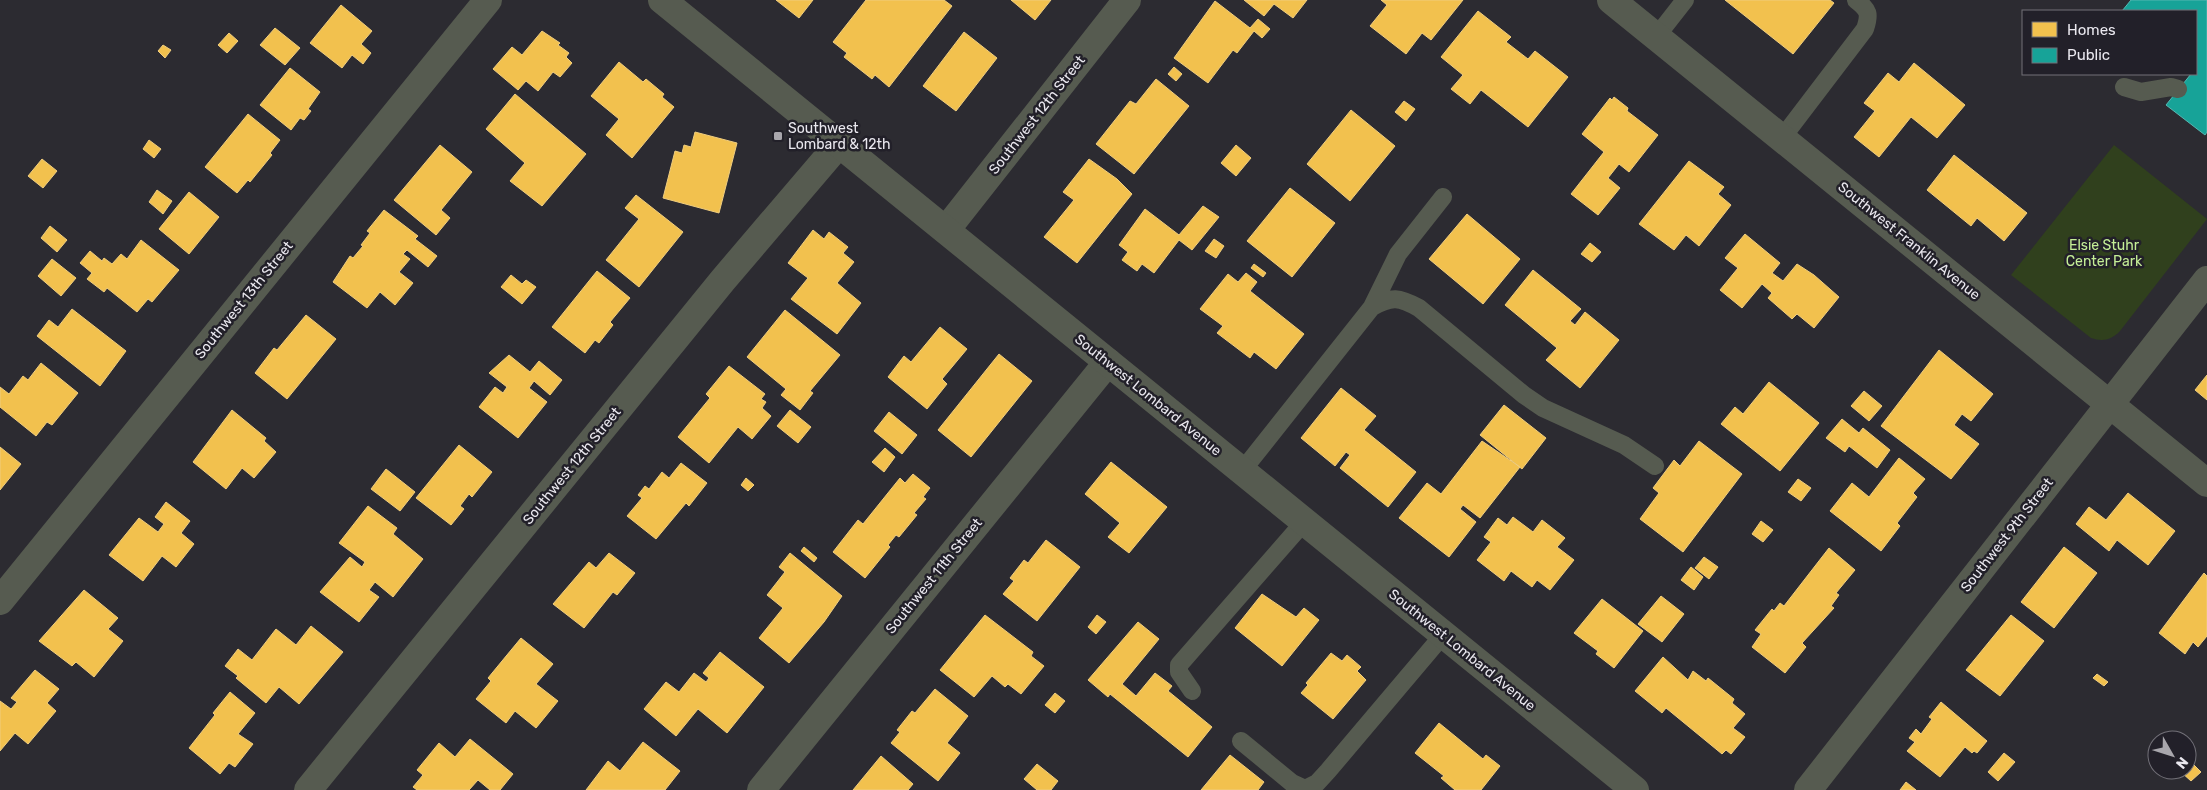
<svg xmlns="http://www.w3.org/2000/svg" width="2207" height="790" font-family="Rubik,sans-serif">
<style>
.green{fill:#30401d}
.homes{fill:#f2c14e;stroke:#f0cd7e}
.public{fill:#17a398;stroke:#56b8b2}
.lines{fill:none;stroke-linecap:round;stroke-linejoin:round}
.service{stroke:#565b50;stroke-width:18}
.minor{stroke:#565b50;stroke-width:28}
.tertiary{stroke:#565b50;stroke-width:28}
.poi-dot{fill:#a8a6ac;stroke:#222029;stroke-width:2}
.labels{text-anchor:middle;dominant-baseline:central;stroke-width:5;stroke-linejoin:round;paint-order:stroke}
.street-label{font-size:14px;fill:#eae8ef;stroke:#222029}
.poi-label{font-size:14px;fill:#eae8ef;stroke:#222029;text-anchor:start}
.park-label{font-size:14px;fill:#c4ee96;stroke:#222029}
</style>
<rect width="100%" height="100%" fill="#2c2b31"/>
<path class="green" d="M2114,145L2207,219L2120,331C2111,340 2103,342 2091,338L2011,275Z"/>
<path class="homes" d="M776,0H813L799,18Z
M866,0H944L952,6L889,87L875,75L872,79L844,57L847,53L833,42Z
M1011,0H1051L1035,20Z
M1244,0H1307L1293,18L1274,4L1264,16Z
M1381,0H1463L1431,40L1422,33L1406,54L1370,26L1387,5Z
M1725,0H1830L1834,3L1793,54Z
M1215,1L1250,28L1258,19L1270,29L1262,38L1254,31L1237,53L1233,50L1208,83L1174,58Z
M341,5L372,31L361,44L371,53L363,64L352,55L342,68L310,43Z
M1478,11L1511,37L1506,42L1528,59L1535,51L1568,77L1528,127L1481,90L1470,104L1451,89L1463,75L1441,57Z
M275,28L300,48L285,65L260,45Z
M542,31L560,43L558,45L569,53L566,57L572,63L560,77L553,72L538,91L526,81L518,90L493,69L512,47L522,55Z
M964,32L997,58L956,111L923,86Z
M229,33L238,41L227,53L218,45Z
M163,45L171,50L165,58L158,51Z
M619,62L643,82L646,79L664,94L662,97L674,107L632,158L606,135L619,119L591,96Z
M1914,63L1965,105L1937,138L1911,117L1879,157L1854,137L1875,111L1864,103L1888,73L1899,82Z
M1174,67L1182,74L1176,81L1168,74Z
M290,68L320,92L308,109L311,111L304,120L300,118L291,130L260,105Z
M1156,79L1189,106L1134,174L1096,144L1130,101L1136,104Z
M515,94L586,154L542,206L510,181L525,163L486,129Z
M1614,97L1628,108L1627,111L1658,135L1629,172L1619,164L1608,178L1620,188L1598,215L1571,194L1604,152L1582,134L1610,98L1612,100Z
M1404,101L1415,109L1406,121L1395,112Z
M1351,110L1395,146L1350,201L1307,164Z
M248,114L280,140L270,153L272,155L250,182L248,180L237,193L205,167Z
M695,132L737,143L719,213L663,198L675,151L682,153L684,145L691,147Z
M149,140L161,149L154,158L143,149Z
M440,145L472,172L441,210L450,218L436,235L394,200Z
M1236,145L1251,158L1236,176L1221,163Z
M1954,155L2027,213L2004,241L1977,218L1971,226L1927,190Z
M42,159L57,171L43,188L28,176Z
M1089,159L1117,179L1132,194L1077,263L1044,237L1074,200L1063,192Z
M1689,161L1724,187L1718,194L1731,205L1699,246L1686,235L1674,250L1639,224Z
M1290,188L1335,223L1292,277L1247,241Z
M157,190L172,201L163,214L149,202Z
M189,192L219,217L189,254L159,229Z
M636,195L683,232L639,287L606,260L639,219L625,208Z
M1203,206L1219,217L1192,250L1179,240L1154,273L1142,264L1137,271L1122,260L1128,252L1119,245L1145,209L1179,235Z
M384,210L418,236L415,239L437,256L428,267L407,250L403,254L410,259L399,272L413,283L395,305L380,292L367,308L333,282L350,256L353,258L363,246L361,245L370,233L367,231Z
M1467,214L1520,259L1483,304L1429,259Z
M50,226L67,240L57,252L41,238Z
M813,230L824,239L829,232L848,247L843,253L854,262L837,283L861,303L837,334L791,299L808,278L788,263Z
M1745,234L1780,263L1772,273L1783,281L1797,264L1814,275L1839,297L1814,328L1797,314L1792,319L1768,298L1772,293L1762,284L1742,308L1720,290L1738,268L1725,258Z
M1214,239L1224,246L1216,258L1205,251Z
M141,240L179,270L152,302L148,299L137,312L107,288L104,292L87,279L92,273L80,263L90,251L102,261L104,258L112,264L121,254L127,259Z
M1590,243L1601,252L1592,262L1581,254Z
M52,259L76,278L61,296L38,276Z
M1254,264L1266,273L1263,277L1251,268Z
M1533,270L1581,309L1570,321L1575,325L1585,312L1619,340L1580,388L1546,360L1557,348L1505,305Z
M597,271L630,298L610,322L613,325L599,343L595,340L585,353L552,327Z
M1246,273L1257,282L1250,291L1304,334L1276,369L1254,352L1250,358L1217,333L1223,326L1200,309L1228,274L1238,282Z
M511,275L522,284L526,280L536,287L522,304L501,287Z
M72,309L126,351L100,386L37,336L49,320L58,327Z
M785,310L840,355L810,391L813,393L800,410L781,395L786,389L747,357Z
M306,315L336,339L287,399L255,373L274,348L277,350Z
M940,327L967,349L942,379L947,384L927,409L888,377L904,356L911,362Z
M1939,350L1993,394L1971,421L1962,414L1954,425L1979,444L1951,479L1881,426Z
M999,354L1032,381L971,457L938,430Z
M509,355L530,372L539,361L562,380L550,395L534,381L529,388L547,402L518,438L479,407L495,387L503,393L507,387L489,373Z
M41,363L78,393L52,425L47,422L36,436L0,407V387L9,394L23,376L28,380Z
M729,366L765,394L761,399L766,402L762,408L771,416L752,439L738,427L709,463L678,437L710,398L706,394Z
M2207,375V400L2195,390Z
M1769,382L1819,423L1780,471L1721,424L1735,407L1743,414Z
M1341,388L1376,416L1364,430L1416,472L1388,507L1340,468L1350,455L1346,452L1335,466L1301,438Z
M1864,391L1882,406L1869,421L1851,406Z
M1504,405L1546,438L1522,469L1480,435Z
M232,410L266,438L264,441L276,452L254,478L242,468L226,489L193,462Z
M790,410L811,427L798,443L777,426Z
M889,412L917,435L902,454L874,431Z
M1842,419L1859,433L1863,428L1890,450L1877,468L1849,446L1845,452L1826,438Z
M1482,441L1520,467L1480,518L1463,505L1460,509L1476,522L1449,557L1399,518L1427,483L1441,494Z
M1699,441L1742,474L1683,552L1640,519L1659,493L1653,488L1674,460L1680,466Z
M459,445L492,472L472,497L469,494L460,506L464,509L451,525L416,498Z
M0,447L21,464L0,490Z
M885,448L895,457L884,472L872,462Z
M1899,458L1925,479L1913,493L1917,497L1897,523L1900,526L1881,551L1830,511L1852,483L1869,497Z
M1111,462L1167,507L1129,553L1108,537L1120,523L1085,494Z
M681,463L707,483L689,506L686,503L656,539L627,516L642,498L638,495L645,486L649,489L662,472L669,478Z
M386,469L415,492L400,511L371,489Z
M913,474L930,488L923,497L926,499L914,513L917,515L899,537L896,535L888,545L890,547L865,578L833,552L858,520L863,524L900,478L905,483Z
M746,478L754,485L748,491L741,485Z
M1798,479L1811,488L1801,501L1788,492Z
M2128,493L2175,531L2148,565L2117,540L2109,551L2076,524L2089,507L2106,520Z
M166,502L190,521L181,533L194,544L176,567L162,556L143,581L109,555L139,518L158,532L164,524L155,517Z
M368,506L397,528L393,534L423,559L393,597L375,582L369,590L379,597L359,622L320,592L350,557L362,567L365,562L339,543Z
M1513,517L1533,532L1542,520L1565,538L1557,547L1574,560L1550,590L1537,580L1532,587L1511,571L1504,581L1477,560L1491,542L1484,537L1498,518L1507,525Z
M1761,521L1773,530L1763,542L1752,534Z
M1046,540L1080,567L1037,621L1003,594L1014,581L1010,578L1024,560L1028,563Z
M804,547L817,558L814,562L801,551Z
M2064,547L2097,573L2054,628L2021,602Z
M1829,548L1855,570L1836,593L1839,595L1831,606L1834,608L1802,643L1806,647L1785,673L1752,647L1761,634L1755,630L1772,609L1774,611L1780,603L1784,606Z
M609,553L635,573L617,595L613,592L584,628L553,604L589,562L596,568Z
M790,553L842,596L824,622L789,663L759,638L783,608L767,595L785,572L779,567Z
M1704,557L1718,567L1709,579L1695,568Z
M1691,567L1703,577L1694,590L1681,580Z
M2204,573L2207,576V636L2198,647L2193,642L2185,654L2159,633Z
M84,590L118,618L108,629L123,641L94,677L76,662L72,666L39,641Z
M1262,594L1296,617L1304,608L1319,620L1282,666L1235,628Z
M1661,596L1684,614L1662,642L1638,624Z
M1602,599L1643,631L1614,668L1596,654L1598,651L1574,633Z
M985,615L1033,652L1031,656L1044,666L1021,694L1008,684L1005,687L992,676L974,697L940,670Z
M1097,615L1106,622L1096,634L1088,627Z
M2011,615L2044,641L2000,696L1966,670Z
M1138,622L1159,639L1122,684L1136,696L1155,673L1172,686L1168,691L1212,727L1188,757L1110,694L1108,697L1088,680Z
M311,626L343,652L299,704L279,687L266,703L236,678L238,676L225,666L238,649L252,660L276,629L296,645Z
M521,638L553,664L536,684L558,701L536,728L515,711L506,723L476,699L491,681L488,678Z
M720,652L764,687L727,733L698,709L676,736L644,709L666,682L679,692L694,673L706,682L709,678L703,673Z
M1331,653L1342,661L1347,655L1361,667L1357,671L1366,680L1333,719L1301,693L1308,685L1306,683Z
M1663,657L1688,680L1693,671L1706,681L1708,678L1734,699L1732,703L1745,714L1733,728L1745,737L1731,754L1726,750L1722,754L1666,708L1662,713L1635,691Z
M35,670L59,689L47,703L56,711L28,744L15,733L0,751V701L11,709L17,702L11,698Z
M2097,674L2108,682L2104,686L2093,678Z
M935,689L968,716L947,743L960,753L938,781L891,743L900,732L897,730L912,711L915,713Z
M230,692L255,713L238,734L253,744L235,767L229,763L220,774L189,748L215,715L213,713Z
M1055,693L1065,701L1055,713L1045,705Z
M1941,702L1987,741L1977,753L1974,751L1972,753L1965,747L1940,777L1907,751L1915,742L1909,738L1916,729L1921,734L1932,719L1929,717Z
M1439,723L1483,759L1486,755L1500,766L1481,790H1455L1441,778L1444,776L1415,753Z
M470,739L513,774L500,790H490L478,780L469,790H417L413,787L423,775L417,770L439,743L455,757Z
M643,742L680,771L665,790H586L608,761L620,771Z
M2004,753L2015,762L1998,781L1988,772Z
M1230,755L1264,782L1258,790H1201Z
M881,756L913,784L908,790H853Z
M2191,762L2201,772L2191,781L2181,772L2187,770V766Z
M1037,764L1058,781L1051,790H1037L1024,779Z
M1906,782L1916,790H1900Z"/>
<path class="public" d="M2131,0H2207V132L2205,135L2166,105L2191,74H2196V11H2122Z"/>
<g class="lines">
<path class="service" d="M1656,37L1685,0
M2124,87L2141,92L2171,87L2178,89
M1782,138L1865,29C1870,14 1869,10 1856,0
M1372,307C1392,296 1399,297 1419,308L1524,395L1543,408L1624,445L1655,466
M1242,471L1372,307L1398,254L1443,197
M1192,691L1179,672V665L1304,522
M1241,741L1292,783L1305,789L1317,783L1328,771L1443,635"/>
<path class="minor" d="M1611,0L2207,483
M946,230L1127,0
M0,601L488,0
M308,790L723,280L839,144
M761,790L1108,362
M1808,790L2207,280"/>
<path class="tertiary" d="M662,0L1635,790"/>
</g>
<rect class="poi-dot" x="773" y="131" width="10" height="10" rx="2.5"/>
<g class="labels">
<g class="street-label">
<text transform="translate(1037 115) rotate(-52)">Southwest 12th Street</text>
<text transform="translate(1909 241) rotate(39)">Southwest Franklin Avenue</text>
<text transform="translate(244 300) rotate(-51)">Southwest 13th Street</text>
<text transform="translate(1148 395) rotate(39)">Southwest Lombard Avenue</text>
<text transform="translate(572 466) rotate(-51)">Southwest 12th Street</text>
<text transform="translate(2007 535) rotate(-52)">Southwest 9th Street</text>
<text transform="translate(934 576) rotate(-51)">Southwest 11th Street</text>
<text transform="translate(1462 650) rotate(39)">Southwest Lombard Avenue</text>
</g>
<g class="poi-label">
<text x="788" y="128">Southwest<tspan x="788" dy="16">Lombard &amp; 12th</tspan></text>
</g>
<g class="park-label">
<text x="2104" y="245">Elsie Stuhr<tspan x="2104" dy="16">Center Park</tspan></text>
</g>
</g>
<rect x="2022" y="10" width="175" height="65" fill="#222029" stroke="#727078"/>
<rect x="2032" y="22" width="25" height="15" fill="#f2c14e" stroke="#727078"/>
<text x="2067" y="35" font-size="15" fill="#eae8ef">Homes</text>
<rect x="2032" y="48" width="25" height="15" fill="#17a398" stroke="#727078"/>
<text x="2067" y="60" font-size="15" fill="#eae8ef">Public</text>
<g transform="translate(2172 755) rotate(129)"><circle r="24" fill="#222029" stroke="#727078"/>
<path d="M0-4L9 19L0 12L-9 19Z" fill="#a8a6ac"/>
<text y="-8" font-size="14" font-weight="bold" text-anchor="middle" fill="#eae8ef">N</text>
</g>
</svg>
